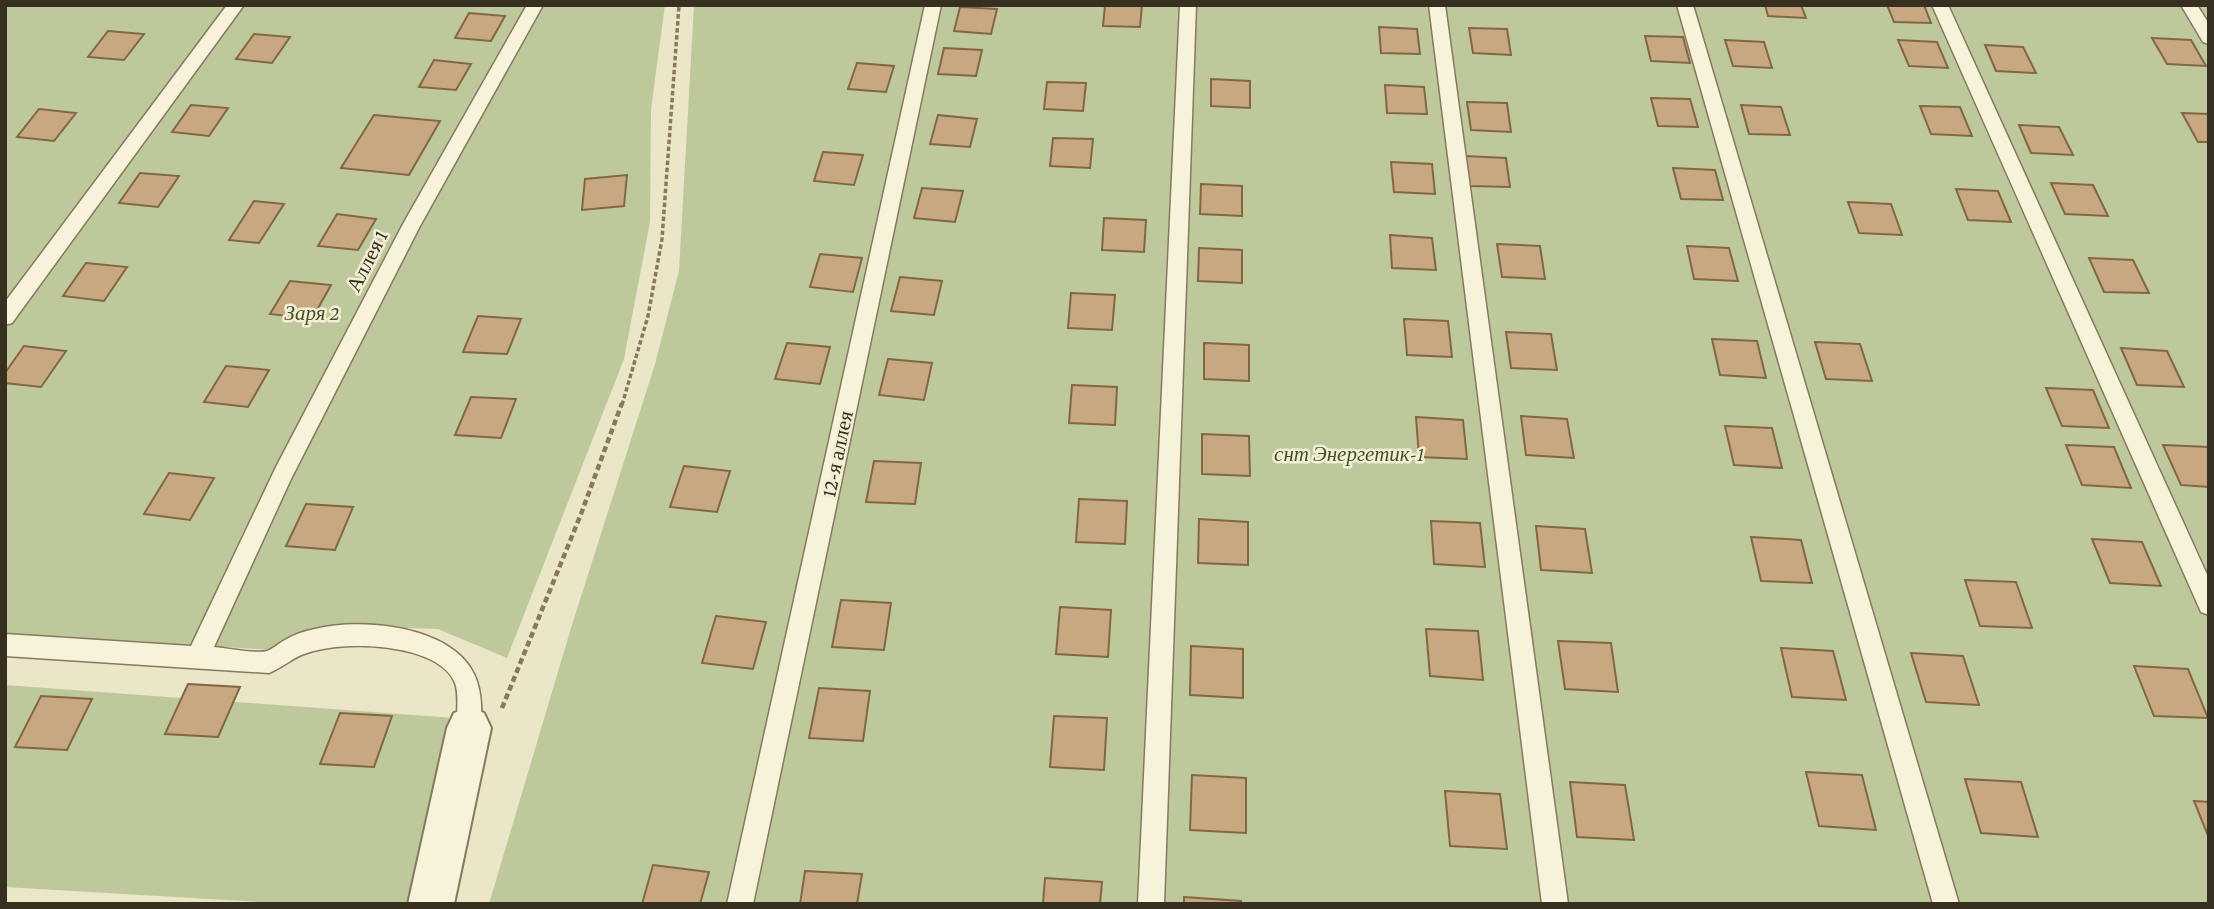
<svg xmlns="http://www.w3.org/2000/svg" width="2214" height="909" font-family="'Crimson Pro',serif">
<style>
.green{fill:#bdc99b}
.building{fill:#c7a880;stroke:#836745;stroke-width:2}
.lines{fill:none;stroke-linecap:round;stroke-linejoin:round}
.lane-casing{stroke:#86795e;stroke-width:3}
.street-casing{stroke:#86795e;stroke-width:4}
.path-far1{stroke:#86795e;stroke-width:3.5;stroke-dasharray:4.5 2.5;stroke-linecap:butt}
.path{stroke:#86795e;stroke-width:4.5;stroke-dasharray:6 3.5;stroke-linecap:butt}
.lane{fill:#f7f2da;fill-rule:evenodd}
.street{fill:#f7f2da;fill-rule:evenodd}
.labels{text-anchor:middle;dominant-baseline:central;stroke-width:5;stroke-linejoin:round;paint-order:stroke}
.street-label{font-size:21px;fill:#372f20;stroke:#f3efd6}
.park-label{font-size:21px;font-style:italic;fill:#415228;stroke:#f3efd6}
</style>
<rect width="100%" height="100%" fill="#ebe6c7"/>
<path class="green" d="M5,5H665L651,109L650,222L624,359L507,658L438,629L345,626L274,650L5,634Z
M694,5H2209V904H489L571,628L655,364L679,271Z
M5,685L454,718L415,904H294L5,887Z"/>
<path class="building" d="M1105,5H1142L1140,27L1103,26Z
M1765,5H1801L1806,18L1768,16Z
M1887,5H1924L1931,23L1894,22Z
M960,7L997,9L991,34L954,31Z
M469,13L505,16L491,41L455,38Z
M1379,27L1417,29L1420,54L1381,53Z
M1469,28L1507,29L1511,55L1473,53Z
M108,31L144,34L124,60L88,57Z
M254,34L290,37L272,63L236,59Z
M1645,36L1683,37L1690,63L1651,61Z
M2152,38L2191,40L2206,66L2167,64Z
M1725,40L1764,42L1772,68L1733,66Z
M1898,40L1937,42L1948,68L1909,66Z
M1985,45L2023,47L2036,73L1996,71Z
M944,48L982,50L976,76L938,74Z
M434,60L471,64L456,90L419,87Z
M857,63L894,66L886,92L848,89Z
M1211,79L1250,81V108L1211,106Z
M1047,82L1086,83L1083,111L1044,109Z
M1385,85L1424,87L1427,114L1387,113Z
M1651,98L1690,99L1698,127L1658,126Z
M1467,102L1507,103L1511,132L1471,130Z
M191,105L228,108L209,136L172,132Z
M1741,105L1781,107L1790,135L1749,134Z
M1920,106L1960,107L1972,136L1931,134Z
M39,109L76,113L54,141L17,137Z
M2182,113L2209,114V142H2198Z
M374,115L440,121L409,175L341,168Z
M938,115L977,119L970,147L930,144Z
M2019,125L2059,127L2073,155L2031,153Z
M1053,138L1093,139L1090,168L1050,166Z
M823,152L863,155L854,185L814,181Z
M1465,156L1506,158L1510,187L1469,186Z
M1391,162L1432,164L1435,194L1394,192Z
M1673,168L1715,170L1723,200L1681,199Z
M140,173L179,176L158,207L119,203Z
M627,175L624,206L582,210L585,179Z
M2051,183L2093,185L2108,216L2065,214Z
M1201,184L1242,186V216L1200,214Z
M922,188L963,191L955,222L914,218Z
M1956,189L1998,191L2011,222L1968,220Z
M254,201L284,204L259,243L229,240Z
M1848,202L1891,204L1902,235L1859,233Z
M337,214L376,219L358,250L318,246Z
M1104,218L1146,220L1144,252L1102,250Z
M1390,235L1432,238L1436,270L1392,268Z
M1497,244L1540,246L1545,279L1502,277Z
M1687,246L1729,248L1738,281L1694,279Z
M1199,248L1242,250V283L1198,281Z
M820,254L862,258L853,292L810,287Z
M2089,258L2133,260L2149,293L2104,292Z
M86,263L127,267L104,301L63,296Z
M900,277L942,281L934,315L891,311Z
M290,281L331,285L312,319L270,314Z
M1071,293L1115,295L1112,330L1068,328Z
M478,316L521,319L507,354L463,352Z
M1404,319L1448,321L1452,357L1407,355Z
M1506,332L1551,334L1557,370L1511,368Z
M1712,339L1757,341L1766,378L1720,375Z
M1815,342L1860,344L1872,381L1826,379Z
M787,343L830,347L820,384L775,379Z
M1204,343L1249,345V381L1204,379Z
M24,346L66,351L41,387L5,383V373Z
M2121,348L2167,351L2184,387L2137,385Z
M888,359L932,363L924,400L879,395Z
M226,366L269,370L248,407L204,402Z
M1072,385L1117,387L1115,425L1069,423Z
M2046,388L2093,390L2109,428L2062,426Z
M471,397L516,399L501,438L455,435Z
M1521,416L1567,419L1574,458L1526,455Z
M1416,417L1463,420L1467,459L1419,457Z
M1725,426L1772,428L1782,468L1734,465Z
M1202,434L1249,436L1250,476L1202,474Z
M2066,445L2114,447L2131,488L2082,485Z
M2163,445L2209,447V487L2181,485Z
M874,461L921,463L915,504L866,502Z
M684,466L730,471L717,512L670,507Z
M169,473L214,478L190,520L144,514Z
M1079,499L1127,501L1125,544L1076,542Z
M306,504L353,507L335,550L286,546Z
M1199,519L1248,522V565L1198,563Z
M1431,521L1480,523L1485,567L1434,564Z
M1536,526L1585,529L1592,573L1541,570Z
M1751,537L1801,540L1812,583L1761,581Z
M2092,539L2142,542L2161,586L2110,583Z
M1965,580L2016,582L2032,628L1980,626Z
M841,600L891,603L884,650L832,647Z
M1060,607L1111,610L1108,657L1056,654Z
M716,616L766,622L753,669L702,663Z
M1426,629L1478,631L1483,680L1430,676Z
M1558,641L1611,643L1618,692L1565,689Z
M1191,646L1243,649V698L1190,695Z
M1781,648L1833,651L1846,700L1792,697Z
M1911,653L1963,656L1979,705L1926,702Z
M2134,666L2188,669L2208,718L2154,716Z
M188,684L240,687L218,737L165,734Z
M819,688L870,691L863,741L809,738Z
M41,696L92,699L67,750L15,747Z
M340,713L392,716L374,767L320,764Z
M1054,716L1107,718L1104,770L1050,767Z
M1806,772L1862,775L1876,830L1819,826Z
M1192,775L1246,778V833L1190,830Z
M1965,779L2021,782L2038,837L1981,833Z
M1570,782L1625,785L1634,840L1577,837Z
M1445,791L1500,794L1507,849L1450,846Z
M2194,801L2209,802V838Z
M653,865L709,872L700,904H642Z
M805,871L862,874L857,904H800Z
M1045,878L1102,882L1100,904H1043Z
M1184,897L1241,901V904H1184Z"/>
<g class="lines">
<defs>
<path id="lane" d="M227,5H244L12,323L5,325V302Z
M527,5H543L420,226L291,479L214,647C227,648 255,654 267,651C273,649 279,643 285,640C295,634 305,631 315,629C361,617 452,626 474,674C482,690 484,720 477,736L469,740L461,736C453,719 461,700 455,683C439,642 341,640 307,653C293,657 282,668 269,673L5,656V634L191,646L276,467L403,224Z
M925,5H941L753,904H727Z
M1180,5H1196L1164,904H1138Z
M1429,5H1445L1568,904H1542Z
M1677,5H1693L1959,904H1933Z
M1932,5H1948L2209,579V615L2201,612Z
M2181,5H2197L2209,24V44L2203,42Z"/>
<path id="street" d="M469,707L484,713L491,728L454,904H408L447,728L454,713Z"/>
</defs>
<use href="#lane" class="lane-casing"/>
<use href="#street" class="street-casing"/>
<path class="path-far1" d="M622,405L648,316L662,239L679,5"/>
<path class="path" d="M502,708L581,514L622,403"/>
<use href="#lane" class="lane"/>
<use href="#street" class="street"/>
</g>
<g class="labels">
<g class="street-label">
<text transform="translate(367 261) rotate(-63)">Аллея 1</text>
<text transform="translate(837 454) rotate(-78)">12-я аллея</text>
</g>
<g class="park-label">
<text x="312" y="313">Заря 2</text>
<text x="1349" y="454">снт Энергетик-1</text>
</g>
</g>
<rect width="2214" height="909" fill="none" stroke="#372f20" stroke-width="14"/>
</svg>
